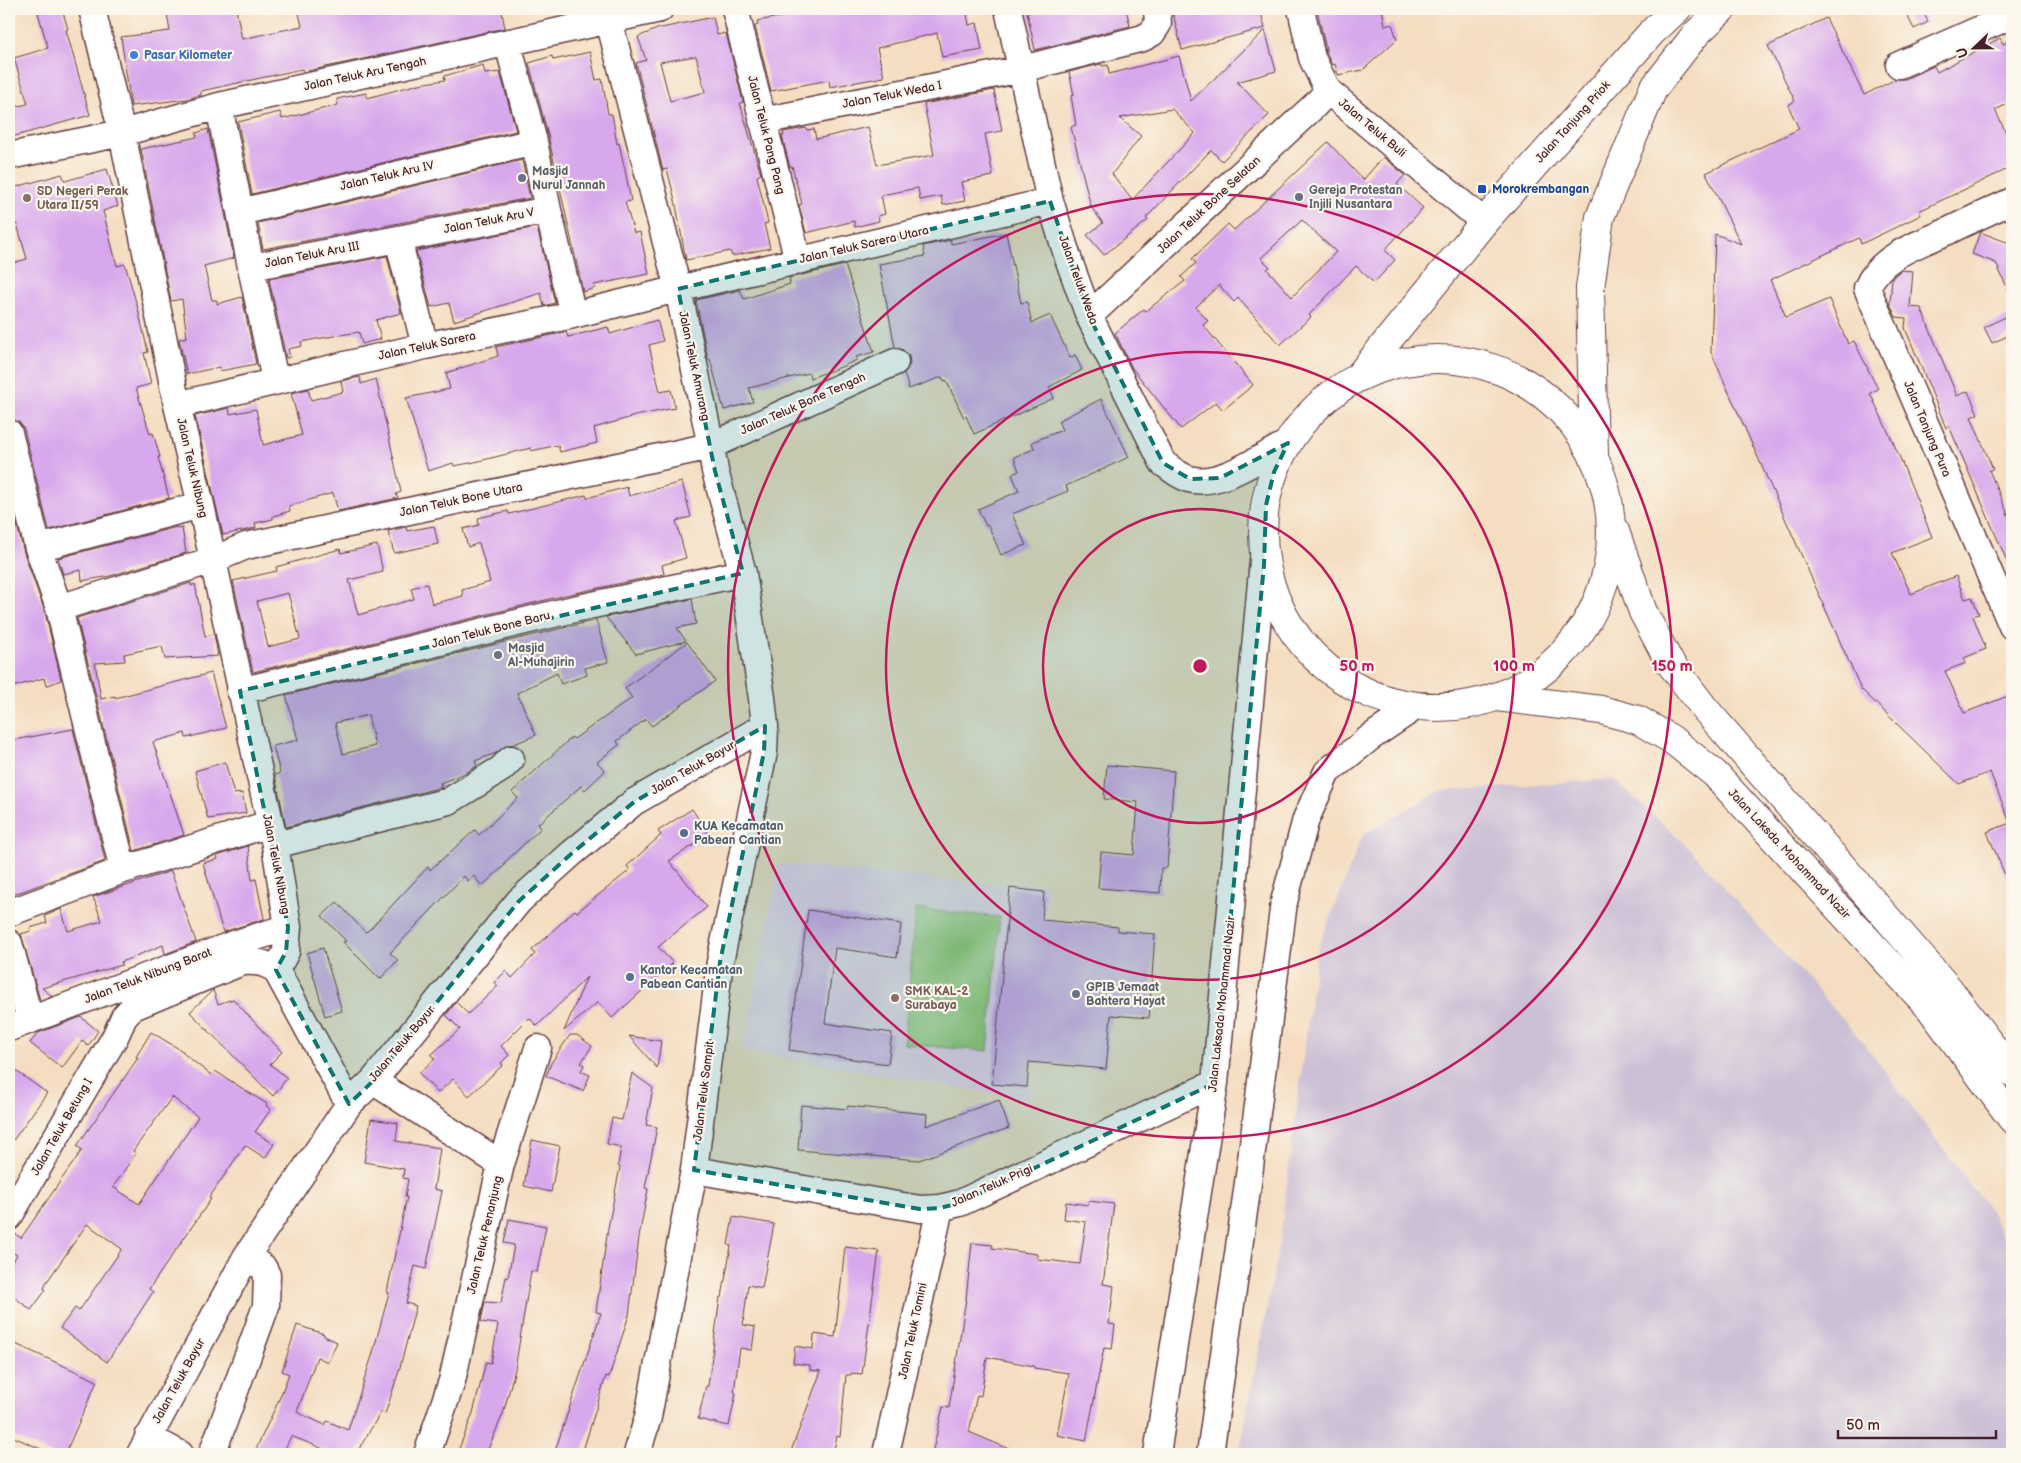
<svg xmlns="http://www.w3.org/2000/svg" width="2021" height="1463" font-family="'Balsamiq Sans',sans-serif">
<style>
.built{fill:#ecd1ea}
.industrial{fill:#cbbfd5}
.green{fill:#9cca78;stroke:#737452}
.building{fill:#d8a8ec;fill-rule:evenodd}
.lines{fill:none;stroke-linecap:round;stroke-linejoin:round}
.minor-casing{stroke:#643c41;stroke-width:29}
.major-casing{stroke:#643c41;stroke-width:30}
.minor{stroke:#fff;stroke-width:26}
.major{stroke:#fff;stroke-width:28}
.marked{fill:#0f766e;fill-opacity:0.2;stroke:#0f766e;stroke-width:4;stroke-dasharray:10 6;stroke-linejoin:round}
.ring{fill:none;stroke:#c2185b;stroke-width:2.5}
.shop-dot{fill:#3f7fe0;stroke:#fbf7ec;stroke-width:2}
.worship-dot{fill:#6b7280;stroke:#fbf7ec;stroke-width:2}
.transit-dot{fill:#1a4fb4;stroke:#fbf7ec;stroke-width:2}
.education-dot{fill:#8d6e63;stroke:#fbf7ec;stroke-width:2}
.service-dot{fill:#5c6f8a;stroke:#fbf7ec;stroke-width:2}
.labels{text-anchor:middle;dominant-baseline:central;stroke-width:4.5;stroke-linejoin:round;paint-order:stroke}
.shop-label{font-size:12px;font-weight:bold;fill:#366cbe;stroke:#fbf7ec;text-anchor:start}
.street-label{font-size:12px;fill:#4a1f2b;stroke:#fbf7ec}
.worship-label{font-size:12px;font-weight:bold;fill:#5b616d;stroke:#fbf7ec;text-anchor:start}
.transit-label{font-size:12px;font-weight:bold;fill:#164399;stroke:#fbf7ec;text-anchor:start}
.education-label{font-size:12px;font-weight:bold;fill:#785e54;stroke:#fbf7ec;text-anchor:start}
.service-label{font-size:12px;font-weight:bold;fill:#4e5e75;stroke:#fbf7ec;text-anchor:start}
.centre{fill:#c2185b;stroke:#fbf7ec;stroke-width:2.5}
.ring-label{font-size:15px;text-anchor:middle;font-weight:bold;fill:#c2185b;stroke:#fbf7ec;stroke-width:4.5;stroke-linejoin:round;paint-order:stroke}
</style>
<rect width="100%" height="100%" fill="#fbf7ec"/>
<filter id="ink" filterUnits="userSpaceOnUse"><feTurbulence type="fractalNoise" baseFrequency=".02" numOctaves="2"/><feDisplacementMap in="SourceGraphic" scale="10" xChannelSelector="R" yChannelSelector="G"/><feConvolveMatrix kernelMatrix="1 2 1 2 8 2 1 2 1" color-interpolation-filters="sRGB"/></filter>
<filter id="wash" filterUnits="userSpaceOnUse"><feTurbulence type="fractalNoise" baseFrequency=".0096" numOctaves="4" result="noise"/><feDisplacementMap in="SourceGraphic" scale="20" xChannelSelector="R" yChannelSelector="G"/><feGaussianBlur stdDeviation="1.12" result="paint"/><feColorMatrix in="noise" values="0 0 0 0 0 0 0 0 0 0 0 0 0 0 0 0 0 1.4 0 .05"/><feComposite in="paint" operator="in"/></filter>
<g filter="url(#wash)">
<rect width="100%" height="100%" fill="#f4ddc0"/>
<path class="built" d="M779,864L997,884H1048L1029,1100L743,1051Z"/>
<path class="industrial" d="M1613,779L1687,846L1863,1042L1990,1211L2012,1255V1454H1239L1279,1245L1317,951L1363,835L1439,791Z"/>
<path class="green" d="M916,909L1000,917L988,1051L904,1044Z"/>
<g id="blocks">
<path class="building" d="M37,9H62L68,29L66,30L90,115L12,137L9,120V108L28,104L14,58L48,48Z
M191,9H236L242,39L302,26L298,9H501L505,28L303,72L302,69L201,91V95L187,99L131,106L121,37L170,31L167,14Z
M824,9H966L969,25L977,23L982,50L942,57L937,33L877,48L884,77L830,87L829,80L771,91L755,26L758,25L757,21Z
M1043,9H1126L1130,26L1035,50L1027,12Z
M1172,9H1260L1265,28L1182,50Z
M1317,9H1382L1385,26L1392,24L1397,39L1363,70L1338,75L1335,64L1332,65L1327,54Z
M1904,9H1922L1928,22L1914,29Z
M713,17L717,35L726,33L743,102L740,103L761,174L757,176L768,223L764,224L770,248L732,256L730,251L686,260L675,200L667,169L663,170L636,63L646,60L638,37L657,29ZM696,56L705,92L670,101L660,62Z
M1826,18L1864,95L1896,79H1905L1934,66L1937,72L2000,38L2003,44L2012,40V102L1995,110L2012,145V167L1919,211L1921,215L1861,244L1859,238L1770,280L1786,317L1829,299L1848,344L1854,341L1878,389L1870,393L1898,453L1932,537L1892,553L1911,594L1956,576L1965,599L1972,597L1979,614L1973,616L1986,649L1964,658L1966,663L1945,671L1964,713L2008,696L2012,707V892L1987,832L2010,823L1990,772L1959,784L1861,689L1711,352L1715,234L1741,244L1706,173L1799,129L1788,105L1795,101L1768,46Z
M1265,30L1276,71L1237,82L1269,115L1222,161L1211,150L1146,218L1148,220L1104,255L1087,235L1103,223L1091,207L1071,127L1076,125L1071,96L1074,95L1069,72L1101,64L1102,66L1108,65L1109,74L1179,56L1191,101ZM1172,109L1195,133L1132,200L1112,174L1141,136L1120,118Z
M590,52L596,80L602,79L608,114H612L617,144L619,143L625,170L631,201L625,202L634,233L640,232L649,274L594,285L595,288L583,292L549,139L529,63L552,56L553,60Z
M483,65L485,74L500,72L516,131L252,194L238,122L280,112L282,119L338,105L337,99L366,93L367,98L419,84L445,80L444,76Z
M994,90L1002,131L985,134L993,176L961,182L965,201L943,205L941,196L920,200L918,188L881,195L885,214L878,216L879,221L855,227L854,221L806,233L799,205L802,204L792,166L790,167L782,136H784L783,132L806,128L807,130L814,129L816,139L868,127L877,165L934,155L924,104Z
M208,129L234,258L204,266L212,300H217V304L242,297L256,364L220,371V367L187,374L179,339L187,337L182,299L171,301L141,149L197,137L196,133Z
M1328,142L1363,180L1383,157L1405,175L1397,184L1423,208L1385,250L1395,260L1374,283L1356,266L1309,315L1311,317L1280,345L1238,298L1234,302L1219,285L1196,307L1208,321L1203,325L1253,385L1223,410L1216,402L1181,429L1132,368L1115,333L1144,309L1146,311L1185,281L1181,277L1196,263L1192,259L1228,224L1234,230ZM1302,220L1336,252L1292,297L1267,269L1270,267L1261,258Z
M522,160L530,198L263,249L258,223Z
M107,169L118,206L103,211L117,266L125,264L138,309L148,352L144,353L151,384L136,388L150,434L153,433L160,457H158L169,498L49,530L24,429L19,422L9,418V264L27,259L17,224L14,225L9,208V189L62,174L65,181Z
M537,227L555,303L544,306L541,293L454,321L449,303L431,307L416,251Z
M1980,232L2012,244V299L1996,263L1972,254Z
M1006,233L1021,303L1027,302L1032,323L1050,315L1070,358L1075,355L1082,370L1049,387L1054,398L974,434L966,416L964,418L946,380L944,381L942,377L909,389L904,374L910,364L909,356L903,350L895,347L879,264L925,256L923,246L951,240V244Z
M387,256L401,313L376,320L381,339L362,344L359,332L316,339L301,342L302,346L288,349L290,357L286,358L269,279Z
M845,265L874,352L856,357L857,360L841,367L810,378L809,373L749,388L753,402L724,410L710,359H708L696,300L740,290L744,299L790,284L789,278Z
M1901,270L1913,271L1910,307L1921,308L1957,396L1968,391L1978,414L1971,417L1993,469L1989,470L2012,524V573L1949,426L1946,428L1930,388L1905,328L1906,318L1896,317L1890,304L1892,278Z
M2012,314V334L1992,343L1984,327Z
M657,320L663,341L649,345L660,392L671,390L675,408L635,416L594,428L597,443L560,452L558,445L531,451V448L475,462L454,466L453,463L428,471L406,398L450,389L446,373L498,356L496,347L566,332L568,337L608,327L610,334Z
M360,377L361,384L376,379L401,492L396,494L398,498L338,511L333,493L289,506L290,511L273,516V519L255,523L256,528L223,535L195,416L229,408L230,414L256,409L263,445L302,435L291,393L308,389L311,400L343,392L341,381Z
M1101,399L1129,457L1066,486L1068,491L1012,514L1026,545L1001,555L988,525L986,526L978,509L1019,491L1012,474L1019,471L1014,457L1034,449L1032,442L1062,430L1058,421Z
M682,482L691,517L676,521L686,558L662,565L664,574L570,594L253,672L233,581L277,571L276,567L340,549L341,553L377,545L383,572L349,580L358,615L414,599L411,588L427,584L432,604L463,596L462,590L490,582L479,543L468,547L463,529L479,525L478,518L508,511L509,514L586,495L587,498L627,487L629,496ZM288,593L300,639L268,647L257,601Z
M9,493L24,553L45,612L61,680L46,686L44,678L9,688V669L14,667L9,641Z
M434,526L438,544L394,553L388,531L406,527L407,531Z
M177,527V529L182,528L186,553L110,576L82,581L81,570L63,574L58,558Z
M191,583V586L195,584L205,636L214,634L218,656L165,659L162,646L124,654L125,661L95,663L101,699L115,696V698L211,673L226,728L186,738L185,733L153,742L184,835L134,851L77,618Z
M692,599L696,624L677,628L686,641L636,654L606,617Z
M596,620L608,662L585,668L587,675L561,684L557,673L517,693L536,735L514,744L507,745L496,753L475,761L477,766L463,774L440,783L442,787L286,827L275,775L280,773L273,746L298,740L286,695ZM368,715L375,746L343,754L335,723Z
M687,642L715,681L652,726L646,719L617,741L619,745L597,762L605,771L585,790L581,786L538,824L541,828L504,863L505,865L482,886L474,876L468,881L464,876L390,953L398,960L380,979L343,942L346,941L322,916L337,902L365,932L368,931L428,867L430,870L475,830L479,835L518,798L512,792L572,737L574,739L632,698L625,688Z
M73,729L105,861L9,896V741Z
M225,762L234,794L242,793L246,813L208,819L195,771Z
M1107,765L1174,771L1167,868H1161L1160,893L1098,888L1101,852L1134,855L1138,802L1104,799Z
M692,809L709,835L669,861L707,907L658,947L673,963L612,1018L598,1002L564,1031L587,977L537,1026L529,1018L501,1046L509,1055L501,1063L503,1065L469,1096L453,1079L438,1093L419,1073L435,1059L431,1055L460,1029L446,1015L456,1002L468,1014L498,986L494,983L506,971L512,978L535,954L532,950L575,910L577,912L630,870L627,866L661,835L658,831Z
M248,846L252,880L256,879L264,919L223,932L203,863L218,859L217,856Z
M171,871L196,942L165,954L163,945L121,962L122,965L42,988L52,996L40,1000L21,934L31,931L30,928L47,923L45,916L61,909L68,931L102,921L93,897Z
M1010,888L1044,892L1042,920L1118,927V931L1155,934L1149,1018L1111,1015L1106,1069L1029,1062L1027,1087L992,1084Z
M808,910L901,924L897,957L835,948L825,1023L892,1033L888,1064L789,1050Z
M323,948L342,1011L325,1016L307,953Z
M213,990L218,1004L233,999L282,1052L270,1064L287,1078L273,1096L190,1012Z
M81,1017L98,1031L88,1046L82,1041L62,1068L30,1043L38,1033Z
M151,1032L184,1052L183,1053L211,1075L215,1071L267,1104L266,1106L271,1109L255,1132L274,1144L265,1158L245,1145L209,1198L211,1199L149,1289L153,1292L107,1362L60,1328L75,1308L79,1311L122,1249L87,1224L46,1283L44,1289L46,1290L31,1310L9,1293V1266L17,1255L9,1250V1232L11,1231L21,1238L82,1150L77,1146L138,1058L136,1057ZM172,1097L198,1117L139,1204L113,1187L136,1153L133,1151Z
M570,1035H577L592,1046L581,1063L584,1065L581,1071L590,1075L583,1091L546,1076L551,1063Z
M629,1036L661,1041L657,1068Z
M9,1066L47,1093L9,1146Z
M632,1073L653,1088L646,1125L657,1127L645,1188L648,1189L639,1237L629,1315L609,1377L606,1376L582,1454H574L556,1448L601,1313L596,1312L608,1228L620,1167L618,1166L621,1147L607,1144L612,1118L622,1120Z
M999,1100L1009,1128L919,1160L798,1150L801,1105L847,1109L848,1106L927,1114L926,1126Z
M371,1119L398,1123L396,1141L440,1148L434,1189L442,1191L426,1269L415,1266L406,1303L416,1306L399,1371L385,1414L381,1412L356,1454H336L291,1436L283,1454H268L256,1449L278,1402L289,1374L282,1371L297,1325L324,1334V1336L337,1342L328,1362L317,1357L297,1412L325,1425L327,1421L348,1430L372,1356L389,1293L387,1292L407,1197H405L408,1179L403,1178L404,1169L364,1162Z
M532,1140L560,1146L551,1192L524,1186Z
M1089,1201L1114,1204L1103,1284L1114,1286L1109,1324L1115,1325L1112,1349L1104,1348L1086,1441L1057,1435L1069,1373L1034,1368V1366L987,1357L981,1396L977,1395L969,1432L1021,1454H932L943,1407L949,1408L966,1299L972,1243L993,1245L992,1248L1037,1254V1259L1080,1264L1086,1222L1064,1219L1066,1202L1088,1205Z
M733,1217L774,1224L762,1288L748,1285L743,1325L755,1327L752,1350L740,1348L734,1392L736,1393L729,1426L698,1419L706,1386H708L720,1297H722L731,1246L728,1245Z
M509,1219L546,1226L537,1272L531,1271L515,1369L503,1414L486,1454H457L473,1413L486,1362L491,1363L498,1324L481,1322L485,1302L501,1303L506,1277L508,1278L514,1245L504,1243Z
M845,1247L879,1251L862,1374L851,1373V1375H846L840,1437L837,1436L833,1454H790L821,1371L810,1370V1365L793,1363L795,1346L813,1349L814,1334L835,1337Z
M9,1341L97,1381L65,1454H52L9,1435Z"/>
</g>
</g>
<g filter="url(#ink)">
<use href="#blocks" fill-opacity="0" stroke="#643c41" stroke-width="1"/>
<g class="lines">
<defs>
<path id="minor" d="M92,9L122,133L177,405L201,505L275,845L288,927L286,952L276,970
M606,9L678,289L711,446L715,471L743,573L762,698L765,726L764,752L720,962L694,1170L648,1417L637,1454
M735,9L798,261
M1008,9L1050,201L1069,261L1089,316L1163,463C1171,469 1179,476 1189,479C1219,488 1262,456 1288,443
M1301,9L1312,58L1328,91L1484,222
M1899,65L2012,15
M219,106L251,267
M762,121L1022,69L1143,38L1152,33L1158,24L1157,9
M9,156L122,133L219,106L660,9
M2012,201C1990,211 1968,221 1946,232C1917,245 1880,256 1867,288L2012,626
M548,210L573,315
M240,212L534,142
M1089,316L1315,105L1328,91
M425,346L398,239L548,210L534,142L508,44
M275,380L251,267L398,239
M177,405L425,346L573,315L678,289L1050,201
M9,433L38,548L59,608L123,870
M38,548L201,505
M59,608L213,560L246,546L711,446L895,362
M240,691L574,609L743,573
M275,845L449,801L501,769L511,759
M9,913L123,870L269,824
M9,943L30,1020
M9,1028L231,945L288,927
M373,1081L501,1164L452,1381L427,1454
M501,1164L538,1048
M694,1170L920,1209L940,1208L960,1203L1215,1083
M9,1217L115,1037L124,1017L133,1007L242,962C256,961 264,962 276,970L349,1104
M148,1437L180,1454
M140,1454L246,1257L349,1104L373,1081L519,901L571,854L634,802L765,726
M212,1454L266,1306L267,1275L263,1267L246,1257
M886,1454L940,1208
M1157,1454L1215,1083L1264,550
M1210,1454L1248,1183L1284,902L1306,819L1327,772L1371,737L1415,707"/>
<path id="major" d="M1263 533a174 174 0 1 1 348 0a174 174 0 1 1-348 0Z
M1359,376L1484,222L1652,32L1677,9
M1594,455L1590,288L1600,217L1653,89L1696,34L1722,9
M1615,531L1643,612L1670,663L1705,709L1948,988L2012,1073
M1497,697L1601,710L1638,720L1671,739L1715,774L1930,1008L2012,1119"/>
</defs>
<use href="#minor" class="minor-casing"/>
<use href="#major" class="major-casing"/>
<use href="#minor" class="minor"/>
<use href="#major" class="major"/>
</g>
</g>
<path class="marked" d="M1050,201L1089,316L1163,463L1190,479L1220,478L1288,443L1274,472L1266,505L1264,565L1215,1083L960,1203L940,1208L920,1209L694,1170L720,962L764,752L765,726L634,802L571,854L519,901L373,1081L349,1104L276,970L286,952L288,927L240,691L743,573L715,471L678,289Z"/>
<g class="ring">
<circle cx="1200" cy="666" r="157"/>
<circle cx="1200" cy="666" r="314"/>
<circle cx="1200" cy="666" r="472"/>
</g>
<circle class="shop-dot" cx="134" cy="55" r="5"/>
<g class="worship-dot">
<circle cx="522" cy="178" r="5"/>
<circle cx="1299" cy="197" r="5"/>
<circle cx="498" cy="655" r="5"/>
<circle cx="1076" cy="994" r="5"/>
</g>
<rect class="transit-dot" x="1477" y="184" width="10" height="10" rx="2.5"/>
<g class="education-dot">
<circle cx="27" cy="198" r="5"/>
<circle cx="895" cy="998" r="5"/>
</g>
<g class="service-dot">
<circle cx="684" cy="833" r="5"/>
<circle cx="630" cy="977" r="5"/>
</g>
<g class="labels">
<g class="shop-label">
<text x="144" y="55">Pasar Kilometer</text>
</g>
<g class="street-label">
<text transform="translate(365 74) rotate(-12)">Jalan Teluk Aru Tengah</text>
<text transform="translate(892 95) rotate(-11)">Jalan Teluk Weda I</text>
<text transform="translate(1573 122) rotate(-48)">Jalan Tanjung Priok</text>
<text transform="translate(1372 128) rotate(40)">Jalan Teluk Buli</text>
<text transform="translate(766 135) rotate(76)">Jalan Teluk Pang Pang</text>
<text transform="translate(387 176) rotate(-13)">Jalan Teluk Aru IV</text>
<text transform="translate(1209 205) rotate(-43)">Jalan Teluk Bone Selatan</text>
<text transform="translate(489 221) rotate(-11)">Jalan Teluk Aru V</text>
<text transform="translate(864 245) rotate(-13)">Jalan Teluk Sarera Utara</text>
<text transform="translate(312 255) rotate(-11)">Jalan Teluk Aru III</text>
<text transform="translate(1078 280) rotate(70)">Jalan Teluk Weda</text>
<text transform="translate(427 346) rotate(-12)">Jalan Teluk Sarera</text>
<text transform="translate(694 366) rotate(78)">Jalan Teluk Amurang</text>
<text transform="translate(803 404) rotate(-24)">Jalan Teluk Bone Tengah</text>
<text transform="translate(1927 429) rotate(67)">Jalan Tanjung Pura</text>
<text transform="translate(192 468) rotate(77)">Jalan Teluk Nibung</text>
<text transform="translate(461 500) rotate(-12)">Jalan Teluk Bone Utara</text>
<text transform="translate(491 630) rotate(-14)">Jalan Teluk Bone Baru</text>
<text transform="translate(693 768) rotate(-30)">Jalan Teluk Bayur</text>
<text transform="translate(1789 854) rotate(47)">Jalan Laksda. Mohammad Nazir</text>
<text transform="translate(276 864) rotate(79)">Jalan Teluk Nibung</text>
<text transform="translate(148 976) rotate(-21)">Jalan Teluk Nibung Barat</text>
<text transform="translate(1222 1004) rotate(-84)">Jalan Laksada Mohammad Nazir</text>
<text transform="translate(402 1044) rotate(-50)">Jalan Teluk Bayur</text>
<text transform="translate(704 1091) rotate(-83)">Jalan Teluk Sampit</text>
<text transform="translate(62 1127) rotate(-60)">Jalan Teluk Betung I</text>
<text transform="translate(992 1186) rotate(-24)">Jalan Teluk Prigi</text>
<text transform="translate(485 1235) rotate(-77)">Jalan Teluk Penanjung</text>
<text transform="translate(913 1331) rotate(-78)">Jalan Teluk Tomini</text>
<text transform="translate(179 1381) rotate(-61)">Jalan Teluk Bayur</text>
</g>
<g class="worship-label">
<text x="532" y="171">Masjid<tspan x="532" dy="14">Nurul Jannah</tspan></text>
<text x="1309" y="190">Gereja Protestan<tspan x="1309" dy="14">Injili Nusantara</tspan></text>
<text x="508" y="648">Masjid<tspan x="508" dy="14">Al-Muhajirin</tspan></text>
<text x="1086" y="987">GPIB Jemaat<tspan x="1086" dy="14">Bahtera Hayat</tspan></text>
</g>
<g class="transit-label">
<text x="1492" y="189">Morokrembangan</text>
</g>
<g class="education-label">
<text x="37" y="191">SD Negeri Perak<tspan x="37" dy="14">Utara II/59</tspan></text>
<text x="905" y="991">SMK KAL-2<tspan x="905" dy="14">Surabaya</tspan></text>
</g>
<g class="service-label">
<text x="694" y="826">KUA Kecamatan<tspan x="694" dy="14">Pabean Cantian</tspan></text>
<text x="640" y="970">Kantor Kecamatan<tspan x="640" dy="14">Pabean Cantian</tspan></text>
</g>
</g>
<circle cx="1200" cy="666" r="8" class="centre"/>
<g class="ring-label">
<text x="1357" y="671">50 m</text>
<text x="1514" y="671">100 m</text>
<text x="1672" y="671">150 m</text>
</g>
<rect width="2021" height="1463" fill="none" stroke="#fbf7ec" stroke-width="30"/>
<g transform="translate(1974 48) rotate(248)" stroke="#fbf7ec" stroke-width="4" paint-order="stroke">
<path d="M0-4L9 19L0 12L-9 19Z" fill="#4a1f2b"/>
<text y="-8" font-size="14" font-weight="bold" text-anchor="middle" fill="#4a1f2b">U</text>
</g>
<path d="M1838 1430v8h158v-8" fill="none" stroke="#4a1f2b" stroke-width="2.5"/>
<text x="1846" y="1430" font-size="15" fill="#4a1f2b" stroke="#fbf7ec" stroke-width="4" paint-order="stroke">50 m</text>
</svg>
